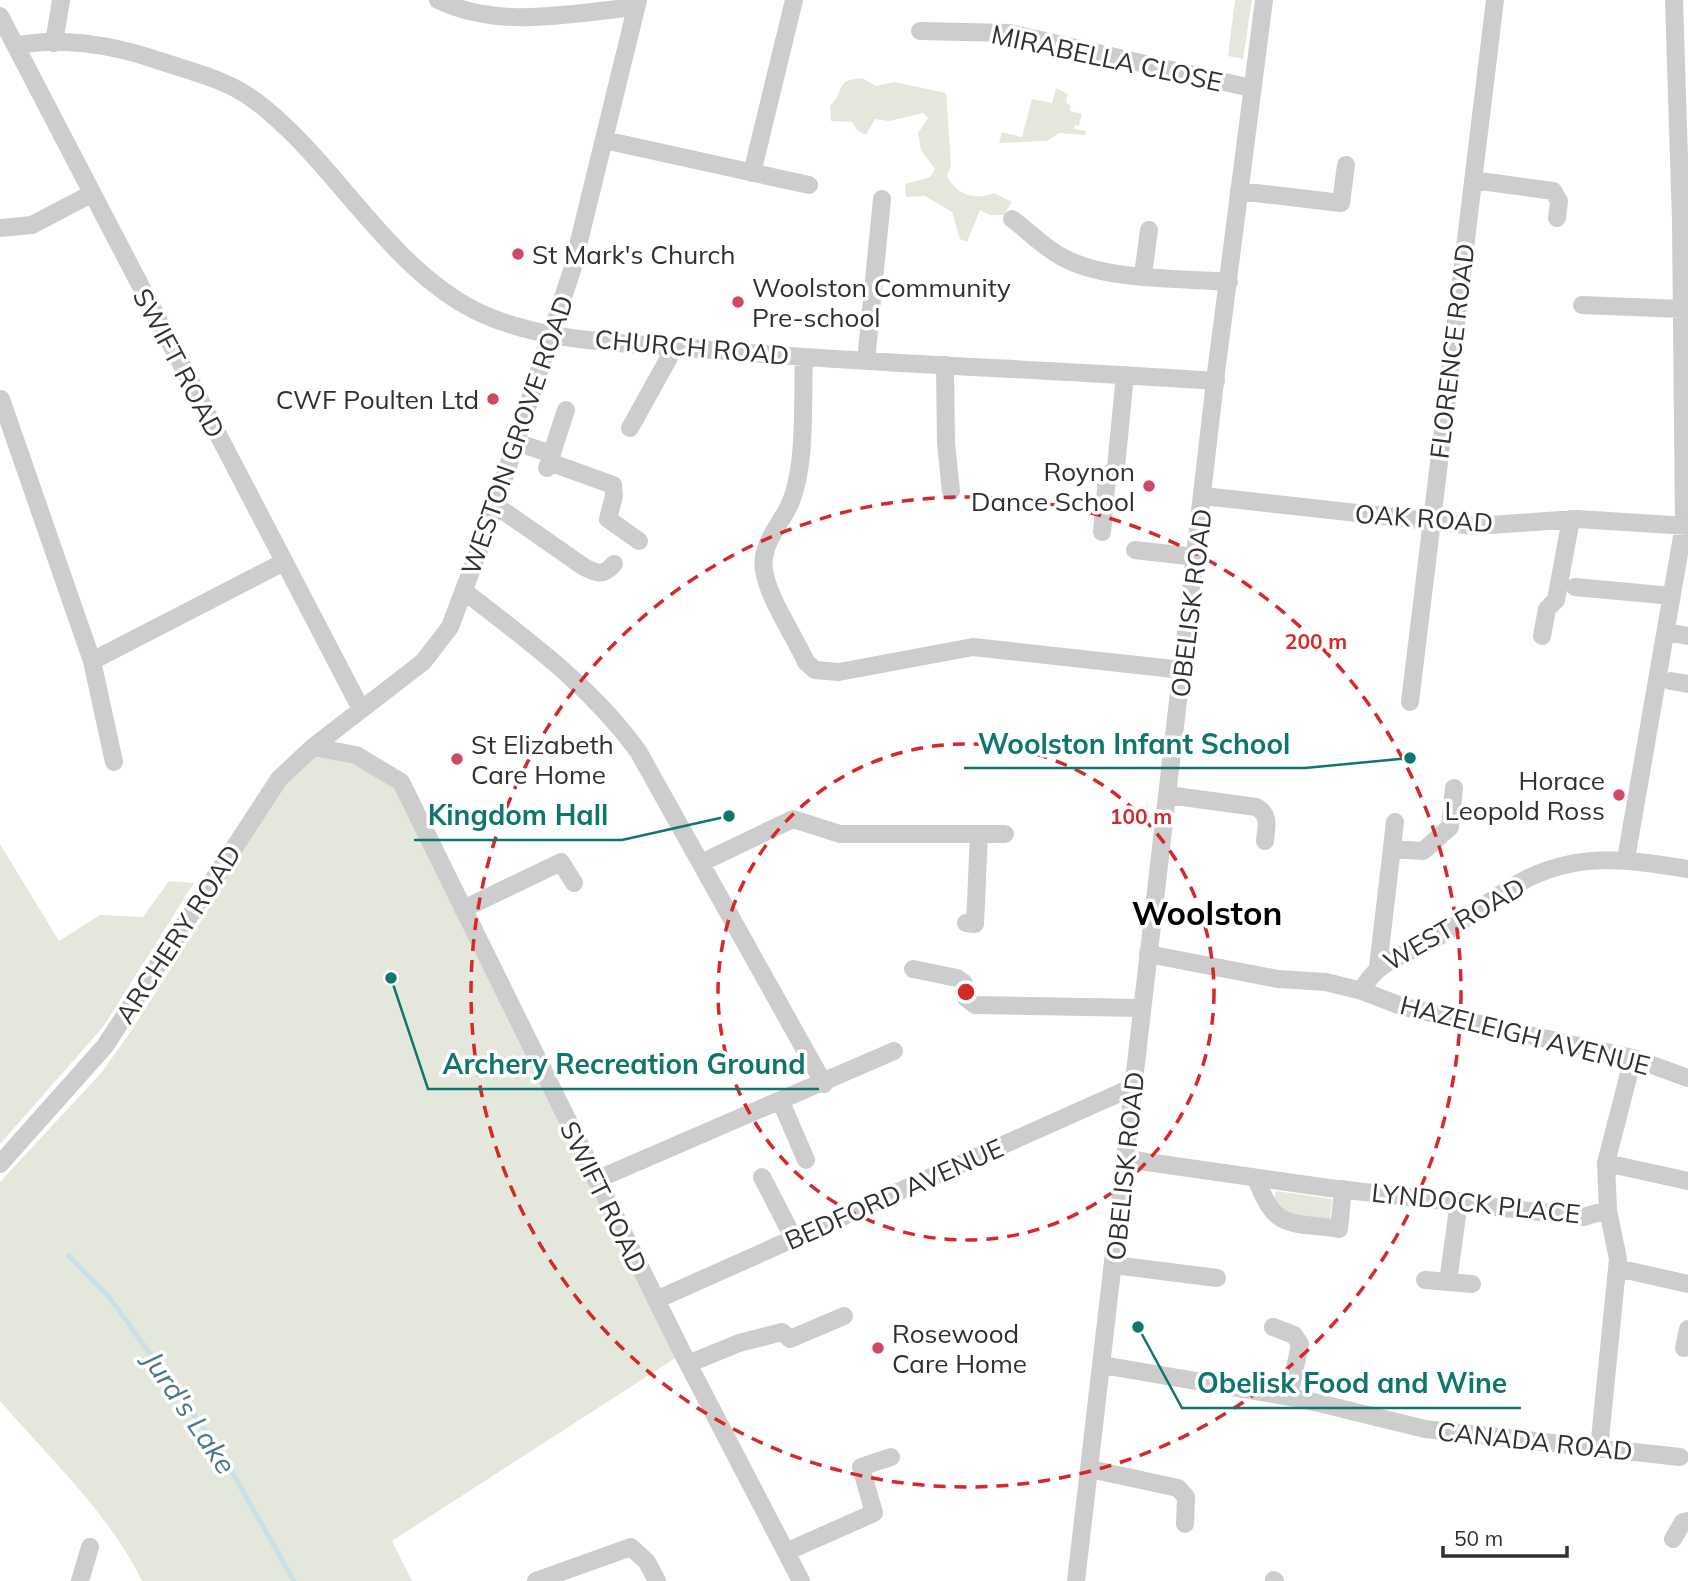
<svg xmlns="http://www.w3.org/2000/svg" width="1688" height="1581" font-family="Mulish,sans-serif">
<style>
.green{fill:#e4e8dc}
.lines{fill:none;stroke-linecap:round;stroke-linejoin:round}
.stream{stroke:#cbdfe6;stroke-width:5}
.minor{stroke:#cdcdcd;stroke-width:18}
.ring{fill:none;stroke:#d62828;stroke-width:3.5;stroke-dasharray:12 9}
.poi-dot{fill:#cf4965;stroke:#fff;stroke-width:2.5}
.labels{text-anchor:middle;dominant-baseline:central;stroke-width:7;stroke-linejoin:round;paint-order:stroke}
.street-label{font-size:26px;fill:#303030;stroke:#fff}
.poi-label{font-size:26px;fill:#303030;stroke:#fff;text-anchor:start}
.water-label{font-size:28px;font-style:italic;fill:#477788;stroke:#fff}
.district-label{font-size:33px;font-weight:bold;fill:#000;stroke:#fff}
.centre{fill:#d62828;stroke:#fff;stroke-width:3.5}
.ring-label{font-size:21px;text-anchor:middle;font-weight:bold;fill:#d62828;stroke:#fff;stroke-width:7;stroke-linejoin:round;paint-order:stroke}
.leader{fill:none;stroke:#0f766e;stroke-width:2.5}
.callout-dot{fill:#0f766e;stroke:#fff;stroke-width:2.5}
.callout-label{font-size:28px;text-anchor:middle;font-weight:bold;fill:#0f766e;stroke:#fff;stroke-width:7;stroke-linejoin:round;paint-order:stroke}
</style>
<rect width="100%" height="100%" fill="#fff"/>
<path class="green" d="M1235,0H1252L1243,59L1228,56Z
M862,78L876,86L894,82L946,93L951,165L947,176C957,195 975,201 994,193L1012,202L1004,215H990L980,210L967,242L960,239L952,212L925,196L906,197L905,184L930,177L935,169L921,150L918,133L928,118L923,113L889,121L875,119L866,135L857,130L852,122L831,121L830,106C847,90 832,81 862,78Z
M1056,88L1068,94L1066,102L1071,106L1070,111L1082,114L1079,126L1075,125L1074,129L1086,131L1085,135L1059,133L1047,141L999,143L1002,132L1022,137L1032,99L1052,103Z
M313,747L401,782L677,1357L392,1541L412,1581H142C109,1513 49,1458 0,1401V1182L102,1072L131,1031L215,899L206,891Z
M0,844L59,941L100,915L143,917L169,881L194,883L103,1027L0,1144Z
M1276,1191L1332,1199L1330,1219L1283,1214L1273,1202Z"/>
<g class="lines">
<path class="stream" d="M69,1256L110,1298L223,1456L294,1581"/>
<path class="minor" d="M438,0C500,30 571,13 636,7
M0,16L361,709
M920,31L1009,33L1251,88
M54,43L61,0
M16,46C57,36 111,45 151,58C185,70 225,78 254,100C333,158 386,266 476,311C541,343 627,343 700,349C871,364 1044,369 1216,381
M604,140L809,185
M752,173L794,0
M1473,180L1553,191L1559,201L1557,218
M1239,191L1341,203L1346,165
M1012,219C1029,231 1045,249 1064,258C1107,281 1180,278 1229,282
M0,228L32,225L91,194
M1143,275L1149,230
M1582,305L1682,309
M804,358C802,401 807,467 789,506C779,526 760,546 764,570C768,598 794,635 806,662L815,670L839,672L973,647L1183,670
M866,361L882,199
M945,365L946,443L951,491
M1,399L92,661L114,762
M630,428L675,347
M515,442L552,454
M549,462L613,485L614,496L608,519L639,541
M547,468L566,410
M1203,496L1475,526L1577,519L1688,526
M495,505L584,567C598,574 603,576 614,564
M1102,532L1107,478L1116,467L1125,375
M1135,550L1196,557
M1575,587L1672,596
M464,591C527,640 591,686 638,751L824,1084
M1666,632L1688,636
M1542,636L1547,609L1556,600L1571,519
M92,661L282,563
M1671,681L1688,684
M1410,702L1495,0
M313,747L356,755L401,782L683,1354L801,1581
M1168,795L1256,807C1271,815 1266,827 1265,841
M1392,849L1423,851L1450,827L1454,788
M1626,859L1684,525L1681,221L1674,0
M703,862L793,819L840,834H1005
M463,909L561,862L574,883
M966,923L975,924L979,834
M1148,954L1278,979L1326,982L1362,991L1404,1007L1633,1058L1688,1078
M1378,967L1395,822
M913,969L957,978L964,983L966,998L975,1005L1142,1008
M1362,991C1375,961 1406,955 1433,940C1462,923 1488,901 1517,884C1575,851 1626,859 1688,869
M781,1102L806,1160
M1126,1159L1329,1188L1583,1217L1608,1210
M1606,1163L1688,1181
M0,1164L105,1046L279,779L313,747L423,662L450,627L492,515L572,270L638,0
M762,1177L794,1239
M1256,1178C1275,1231 1288,1221 1339,1229L1343,1189
M596,1180L894,1051
M1114,1265L1217,1278
M1617,1268L1688,1284
M1425,1280L1448,1282L1459,1201
M1448,1282L1472,1284
M656,1300L1133,1087
M1273,1327L1294,1335L1300,1344L1289,1397
M1684,1348L1688,1329
M688,1364L739,1343L782,1332L790,1339L844,1316
M1102,1365L1302,1399L1425,1429L1680,1457
M1599,1449L1618,1259L1608,1210L1606,1163L1633,1058
M1090,1469L1178,1488L1186,1497L1185,1524
M1673,1539L1683,1522L1688,1521
M788,1551L874,1513L861,1467L891,1457
M1274,1580L1275,1581
M80,1581L90,1547
M536,1581L631,1547L647,1562L657,1581
M1076,1581L1216,373L1264,0"/>
</g>
<g class="ring">
<circle cx="966" cy="992" r="248"/>
<circle cx="966" cy="992" r="495"/>
</g>
<g class="poi-dot">
<circle cx="518" cy="254" r="7"/>
<circle cx="738" cy="302" r="7"/>
<circle cx="493" cy="399" r="7"/>
<circle cx="1149" cy="486" r="7"/>
<circle cx="457" cy="759" r="7"/>
<circle cx="1619" cy="795" r="7"/>
<circle cx="878" cy="1348" r="7"/>
</g>
<g class="labels">
<g class="street-label">
<text transform="translate(1107 58) rotate(12)">MIRABELLA CLOSE</text>
<text transform="translate(692 347) rotate(5)">CHURCH ROAD</text>
<text transform="translate(1452 351) rotate(-83)">FLORENCE ROAD</text>
<text transform="translate(179 363) rotate(62)">SWIFT ROAD</text>
<text transform="translate(517 435) rotate(-71)">WESTON GROVE ROAD</text>
<text transform="translate(1424 518) rotate(4)">OAK ROAD</text>
<text transform="translate(1191 603) rotate(-83)">OBELISK ROAD</text>
<text transform="translate(1454 924) rotate(-30)">WEST ROAD</text>
<text transform="translate(178 934) rotate(-57)">ARCHERY ROAD</text>
<text transform="translate(1525 1035) rotate(14)">HAZELEIGH AVENUE</text>
<text transform="translate(1125 1166) rotate(-84)">OBELISK ROAD</text>
<text transform="translate(894 1194) rotate(-24)">BEDFORD AVENUE</text>
<text transform="translate(604 1197) rotate(64)">SWIFT ROAD</text>
<text transform="translate(1476 1203) rotate(6)">LYNDOCK PLACE</text>
<text transform="translate(1535 1441) rotate(6)">CANADA ROAD</text>
</g>
<g class="poi-label">
<text x="532" y="254">St Mark's Church</text>
<text x="752" y="287">Woolston Community<tspan x="752" dy="30">Pre-school</tspan></text>
<text x="479" y="399" text-anchor="end">CWF Poulten Ltd</text>
<text x="1135" y="471" text-anchor="end">Roynon<tspan x="1135" dy="30">Dance School</tspan></text>
<text x="471" y="744">St Elizabeth<tspan x="471" dy="30">Care Home</tspan></text>
<text x="1605" y="780" text-anchor="end">Horace<tspan x="1605" dy="30">Leopold Ross</tspan></text>
<text x="892" y="1333">Rosewood<tspan x="892" dy="30">Care Home</tspan></text>
</g>
<g class="water-label">
<text transform="translate(190 1412) rotate(56)">Jurd's Lake</text>
</g>
<g class="district-label">
<text x="1207" y="912">Woolston</text>
</g>
</g>
<circle cx="966" cy="992" r="10" class="centre"/>
<g class="ring-label">
<text x="1316" y="649">200 m</text>
<text x="1141" y="824">100 m</text>
</g>
<path class="leader" d="M1410 758L1305 768H964M729 816L622 840H414M391 978L428 1089H819M1138 1327L1182 1408H1521"/>
<g class="callout-dot">
<circle cx="1410" cy="758" r="7"/>
<circle cx="729" cy="816" r="7"/>
<circle cx="391" cy="978" r="7"/>
<circle cx="1138" cy="1327" r="7"/>
</g>
<g class="callout-label">
<text x="1134" y="754">Woolston Infant School</text>
<text x="518" y="825">Kingdom Hall</text>
<text x="624" y="1074">Archery Recreation Ground</text>
<text x="1352" y="1393">Obelisk Food and Wine</text>
</g>
<path d="M1443 1546v10h124v-10" fill="none" stroke="#303030" stroke-width="3.5"/>
<text x="1454" y="1546" font-size="21" fill="#303030" stroke="#ffffff" stroke-width="5" paint-order="stroke">50 m</text>
</svg>
